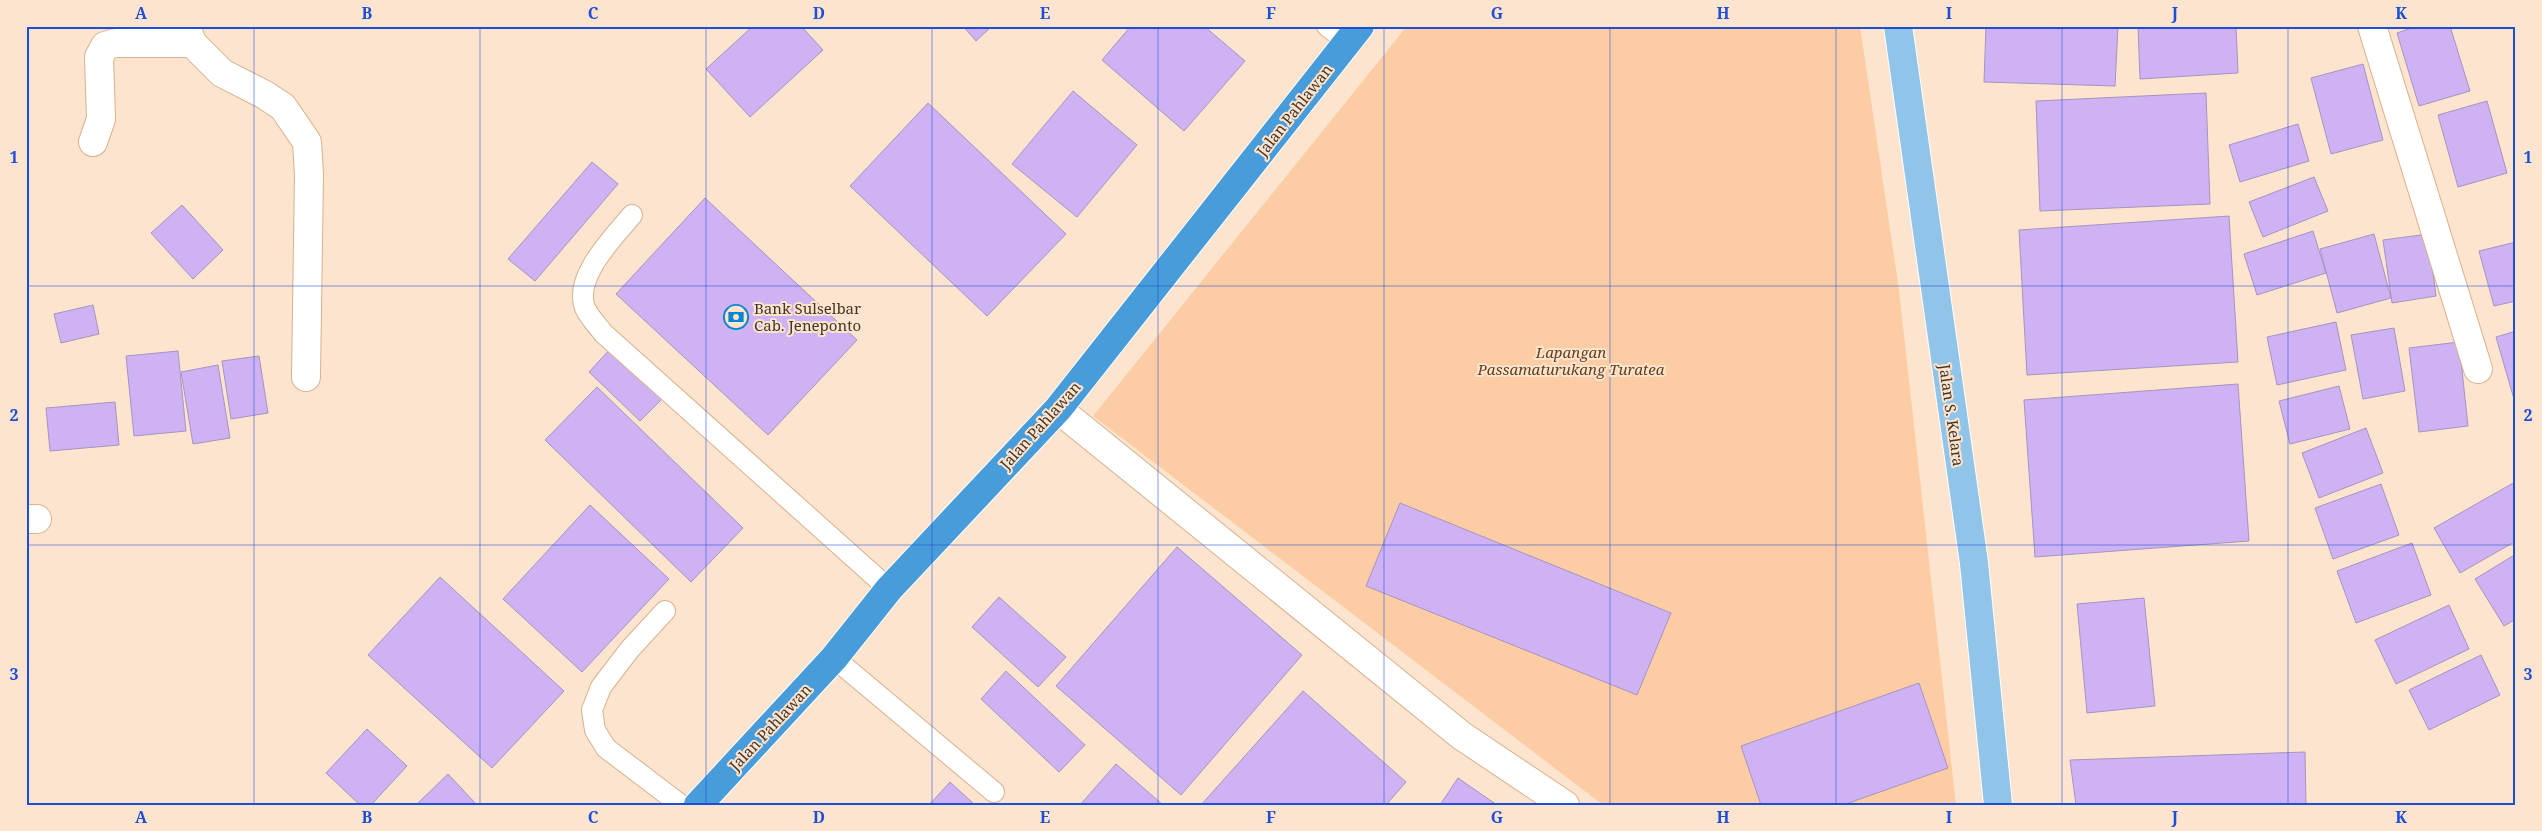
<svg xmlns="http://www.w3.org/2000/svg" width="2542" height="831" font-family="'Noto Serif',serif">
<style>
.green{fill:#fccda4}
.building{fill:#ceb2f3;stroke:#a694c0}
.lines{fill:none;stroke-linecap:round;stroke-linejoin:round}
.lane-casing{stroke:#d8b18e;stroke-width:22}
.street-casing{stroke:#d8b18e;stroke-width:30}
.primary-casing{stroke:#fff;stroke-width:30}
.highway-casing{stroke:#fff;stroke-width:30}
.lane{stroke:#fff;stroke-width:20}
.street{stroke:#fff;stroke-width:28}
.primary{stroke:#91c4e9;stroke-width:28}
.highway{stroke:#489cda;stroke-width:28}
.grid{fill:none;stroke:#1d4ed8;stroke-width:1;stroke-opacity:0.55}
.labels{text-anchor:middle;dominant-baseline:central;stroke-width:4;stroke-linejoin:round;paint-order:stroke}
.street-label{font-size:15px;fill:#443526;stroke:#fde4cf}
.poi-label{font-size:15px;fill:#443526;stroke:#fde4cf;text-anchor:start}
.park-label{font-size:15px;font-style:italic;fill:#643e17;stroke:#fde4cf}
.neatline{fill:none;stroke:#1d4ed8;stroke-width:2}
.grid-label{font-size:16px;text-anchor:middle;font-weight:bold;fill:#1d4ed8}
</style>
<rect width="100%" height="100%" fill="#fde4cf"/>
<path class="green" d="M1407,26H1860L1899,290L1956,805H1603L1093,416Z"/>
<path class="building" d="M753,26H801L823,50L750,117L706,69Z
M963,26H992L976,41Z
M1131,26H1204L1245,61L1184,131L1102,60Z
M1986,26H2118L2115,86L1984,82Z
M2138,26H2236L2238,73L2140,79Z
M2417,26H2450L2470,91L2419,106L2397,33Z
M2363,64L2383,140L2331,154L2311,78Z
M1073,91L1137,145L1077,217L1012,164Z
M2206,93L2210,204L2040,211L2036,101Z
M2487,101L2507,173L2458,187L2438,115Z
M928,103L1066,234L987,316L850,186Z
M2298,124L2309,161L2240,182L2229,145Z
M592,162L618,184L535,281L508,259Z
M2314,177L2328,211L2263,237L2249,202Z
M705,198L857,340L768,435L616,294Z
M182,205L223,250L193,279L151,233Z
M2229,216L2238,362L2027,375L2019,230Z
M2313,231L2326,273L2257,295L2244,254Z
M2374,234L2391,298L2337,313L2320,249Z
M2428,234L2436,296L2392,303L2383,240Z
M2516,242V301L2494,306L2479,251Z
M93,305L99,334L61,343L54,314Z
M2336,322L2346,370L2277,385L2267,337Z
M2394,328L2405,391L2363,399L2351,335Z
M2516,331V406L2496,337Z
M2459,342L2468,426L2419,432L2409,348Z
M612,347L664,397L640,421L589,372Z
M178,351L186,431L134,436L126,356Z
M259,356L268,413L231,419L222,361Z
M218,365L230,438L193,444L181,372Z
M2238,384L2249,541L2035,557L2024,400Z
M2339,386L2350,429L2290,444L2279,401Z
M597,387L743,528L691,582L545,440Z
M115,402L119,445L50,451L46,408Z
M2366,428L2383,473L2319,498L2302,453Z
M2515,482L2516,541L2460,573L2434,528Z
M2381,484L2399,535L2333,559L2315,508Z
M1400,503L1671,613L1637,695L1366,586Z
M590,505L669,579L582,672L503,599Z
M2412,543L2431,595L2356,623L2337,571Z
M1177,547L1302,655L1181,795L1056,686Z
M2516,554V619L2504,626L2475,579Z
M440,577L564,691L492,768L368,655Z
M999,597L1066,657L1038,687L972,627Z
M2144,598L2155,706L2087,713L2077,604Z
M2449,605L2469,649L2396,684L2375,640Z
M2481,655L2500,695L2429,730L2409,690Z
M1006,671L1085,745L1059,772L981,699Z
M1919,683L1948,768L1843,805H1761L1741,746Z
M1303,691L1406,782L1386,805H1201Z
M367,729L407,766L371,805H360L326,773Z
M2305,752L2306,805H2076L2070,760Z
M1116,764L1163,805H1080Z
M448,774L477,805H416Z
M1458,778L1497,805H1440Z
M950,782L975,805H929Z"/>
<g class="lines">
<defs>
<path id="lane" d="M1327,26L1347,42
M632,215C614,237 573,277 585,308C589,317 598,326 603,333L889,589
M665,611L630,649L601,687L592,710L595,730L606,748L681,805
M834,658L994,792"/>
<path id="street" d="M186,26L192,43L222,73L265,95L283,107L307,142L309,175L306,377
M2372,26L2478,369
M93,142L101,119L99,57L105,46L115,43H192
M1058,409L1462,736L1565,805
M26,519H37"/>
<path id="primary" d="M1898,26L1974,563L1998,805"/>
<path id="highway" d="M698,805L834,658L889,589L1058,409L1360,26"/>
</defs>
<use href="#lane" class="lane-casing"/>
<use href="#street" class="street-casing"/>
<use href="#primary" class="primary-casing"/>
<use href="#highway" class="highway-casing"/>
<use href="#lane" class="lane"/>
<use href="#street" class="street"/>
<use href="#primary" class="primary"/>
<use href="#highway" class="highway"/>
</g>
<path class="grid" d="M254,26V805M480,26V805M706,26V805M932,26V805M1158,26V805M1384,26V805M1610,26V805M1836,26V805M2062,26V805M2288,26V805M26,286H2516M26,545H2516"/>
<defs>
<symbol id="bank-ring" viewBox="-11 -11 22 22"><circle r="9.5" fill="#fde4cf" stroke="#0986cd" stroke-width="1.5"/><path d="M-6-4H6V4H-6ZM0-2.3a2.3 2.3 0 1 0 0 4.6a2.3 2.3 0 1 0 0-4.6Z" fill="#0986cd"/></symbol>
</defs>
<g fill-rule="evenodd">
<use href="#bank-ring" x="722" y="303" width="28" height="28"/>
</g>
<g class="labels">
<g class="street-label">
<text transform="translate(1294 110) rotate(-52)">Jalan Pahlawan</text>
<text transform="translate(1952 415) rotate(82)">Jalan S. Kelara</text>
<text transform="translate(1040 425) rotate(-48)">Jalan Pahlawan</text>
<text transform="translate(770 727) rotate(-47)">Jalan Pahlawan</text>
</g>
<g class="poi-label">
<text x="754" y="308">Bank Sulselbar<tspan x="754" dy="17">Cab. Jeneponto</tspan></text>
</g>
<g class="park-label">
<text x="1571" y="352">Lapangan<tspan x="1571" dy="17">Passamaturukang Turatea</tspan></text>
</g>
</g>
<rect width="2542" height="831" fill="none" stroke="#fde4cf" stroke-width="55"/>
<rect x="28" y="28" width="2486" height="776" class="neatline"/>
<g class="grid-label">
<text x="141" y="19">A</text>
<text x="367" y="19">B</text>
<text x="593" y="19">C</text>
<text x="819" y="19">D</text>
<text x="1045" y="19">E</text>
<text x="1271" y="19">F</text>
<text x="1497" y="19">G</text>
<text x="1723" y="19">H</text>
<text x="1949" y="19">I</text>
<text x="2175" y="19">J</text>
<text x="2401" y="19">K</text>
<text x="14" y="163">1</text>
<text x="2528" y="163">1</text>
<text x="14" y="421">2</text>
<text x="2528" y="421">2</text>
<text x="14" y="680">3</text>
<text x="2528" y="680">3</text>
<text x="141" y="823">A</text>
<text x="367" y="823">B</text>
<text x="593" y="823">C</text>
<text x="819" y="823">D</text>
<text x="1045" y="823">E</text>
<text x="1271" y="823">F</text>
<text x="1497" y="823">G</text>
<text x="1723" y="823">H</text>
<text x="1949" y="823">I</text>
<text x="2175" y="823">J</text>
<text x="2401" y="823">K</text>
</g>
</svg>
